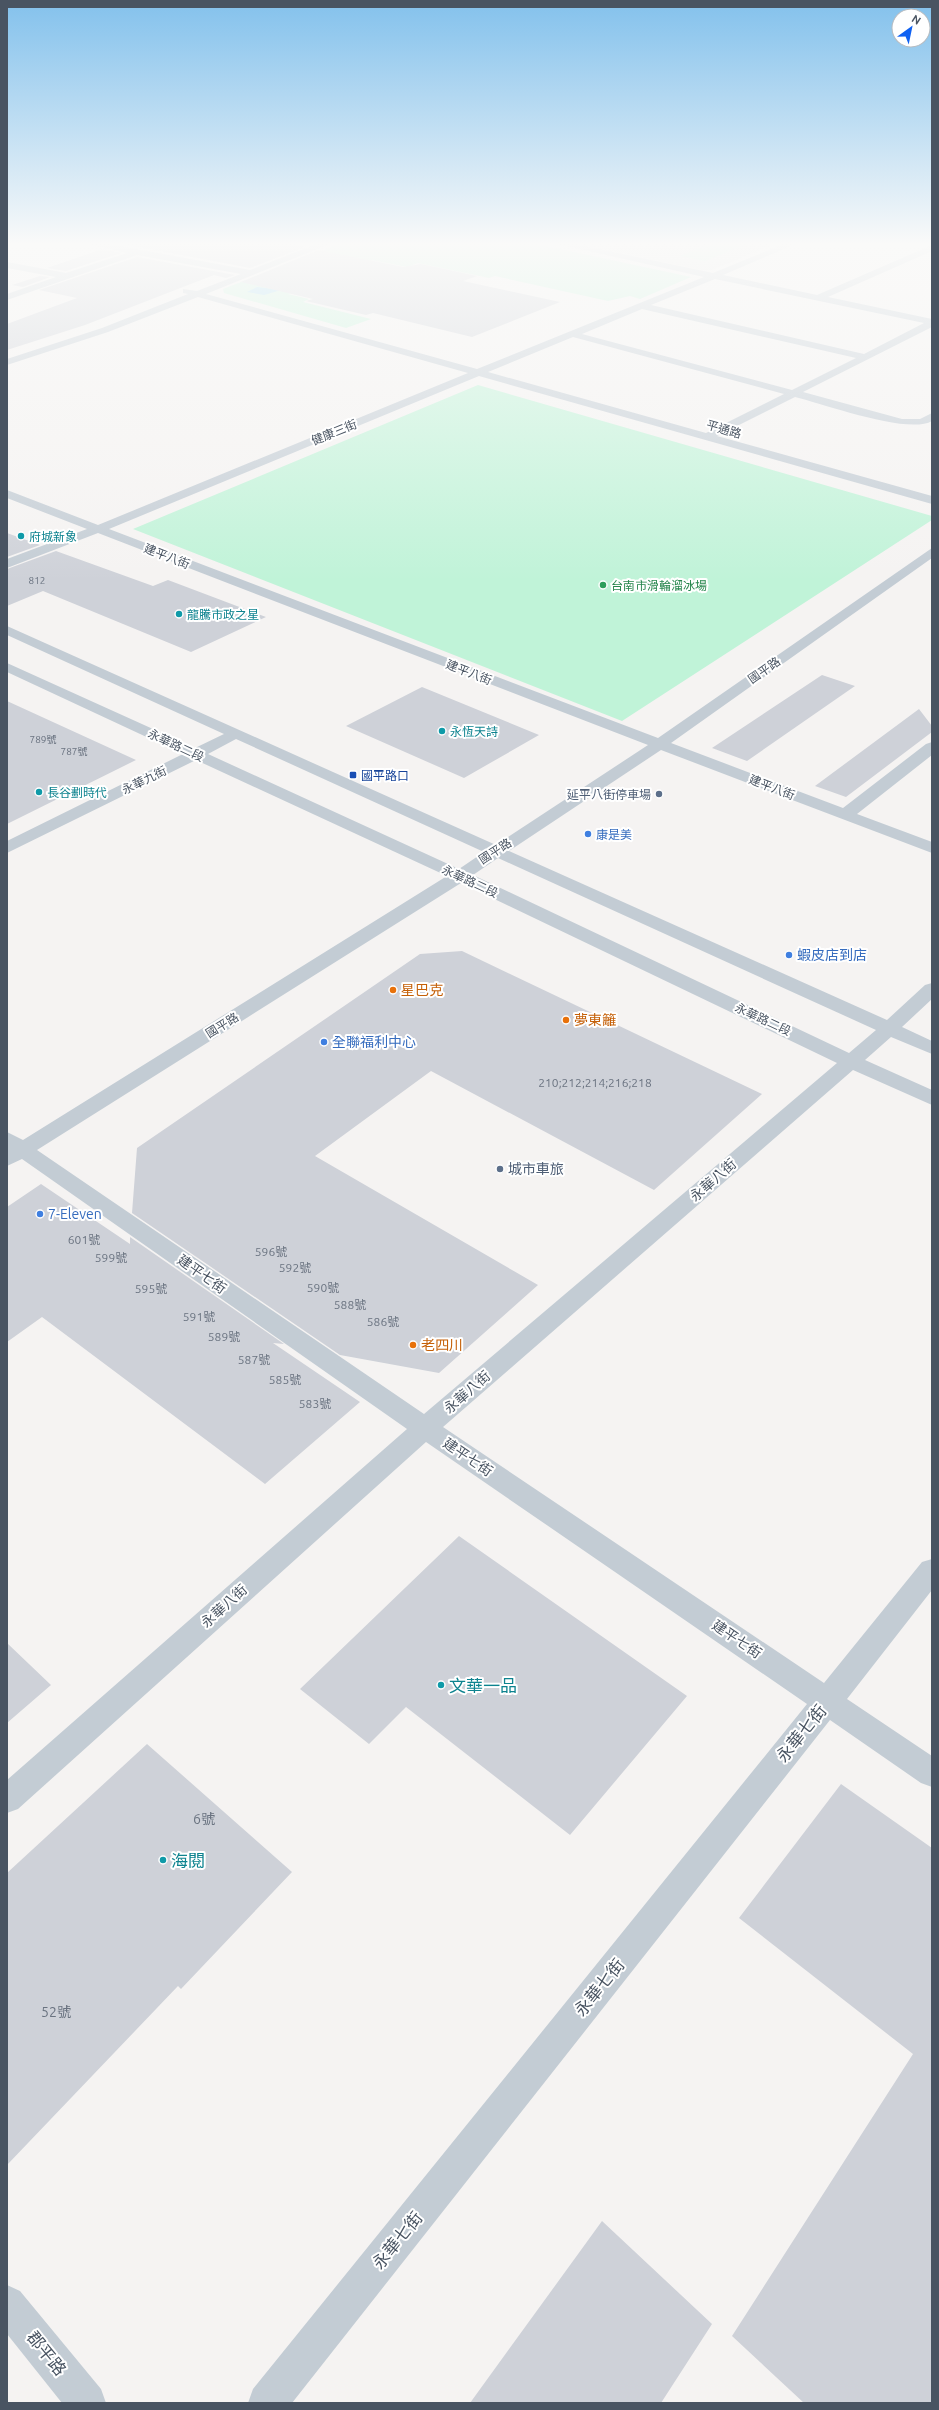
<svg xmlns="http://www.w3.org/2000/svg" width="939" height="2410" font-family="Ubuntu,'Noto Sans TC',sans-serif">
<style>
.education{fill:#e6e4e4}
.green{fill:#c0f3d8}
.water{fill:#8bd5f3}
.building{fill:#ced1d8}
.lines{fill:none;stroke-linecap:round;stroke-linejoin:round}
.minor{fill:#c3ccd4;fill-rule:evenodd}
.culture-dot{fill:#0f9aa8;stroke:#fff;stroke-width:1.5}
.leisure-dot{fill:#2e9e5b;stroke:#fff;stroke-width:1.5}
.transit-dot{fill:#1a4fb4;stroke:#fff;stroke-width:1.5}
.service-dot{fill:#5c6f8a;stroke:#fff;stroke-width:1.5}
.shop-dot{fill:#3f7fe0;stroke:#fff;stroke-width:1.5}
.food-dot{fill:#e8710a;stroke:#fff;stroke-width:1.5}
.labels{text-anchor:middle;dominant-baseline:central;stroke-width:4;stroke-linejoin:round;paint-order:stroke}
.far-number-label{font-size:10px;fill:#6a7380}
.far-street-label{font-size:12px;fill:#495462;stroke:#fff}
.far-culture-label{font-size:12px;fill:#0d838f;stroke:#fff;text-anchor:start}
.far-leisure-label{font-size:12px;fill:#27864d;stroke:#fff;text-anchor:start}
.far-transit-label{font-size:12px;fill:#164399;stroke:#fff;text-anchor:start}
.far-service-label{font-size:12px;fill:#4e5e75;stroke:#fff;text-anchor:end}
.far-shop-label{font-size:12px;fill:#366cbe;stroke:#fff;text-anchor:start}
.number-label{font-size:12px;fill:#6a7380}
.shop-label{font-size:14px;fill:#366cbe;stroke:#fff;text-anchor:start}
.food-label{font-size:14px;fill:#c56008;stroke:#fff;text-anchor:start}
.service-label{font-size:14px;fill:#4e5e75;stroke:#fff;text-anchor:start}
.street-label{font-size:14px;fill:#495462;stroke:#fff}
.near-number-label{font-size:14px;fill:#6a7380}
.near-culture-label{font-size:17px;fill:#0d838f;stroke:#fff;text-anchor:start}
.near-street-label{font-size:17px;fill:#495462;stroke:#fff}
</style>
<rect width="100%" height="100%" fill="#f5f3f2"/>
<path class="education" d="M574,243H777L712,270H701Z"/>
<path class="green" d="M342,243H532L691,277L640,299L630,296L608,301L495,276L489,278L418,263L407,267L372,260L352,266L293,262Z
M712,243H749L705,261L680,256Z
M275,269L316,285L288,294L309,299L303,302L371,319L346,328L224,293L223,289Z
M478,385L932,516V520L622,721L133,529Z"/>
<path class="water" d="M257,287L281,290L264,295L247,292Z"/>
<path class="building" d="M118,243H289L305,247L250,268Z
M102,249L121,253L66,271L47,268Z
M319,250L403,267L421,264L477,276L463,281L560,302L472,337L373,313L366,315L306,301L313,299L241,282Z
M137,257L235,275L226,278L214,275L85,325L7,350V324L77,298L39,290Z
M40,276L50,277L23,287L12,285Z
M7,533L40,545L7,557Z
M56,551L153,586L168,580L266,617L191,652L43,591L7,606V569Z
M822,675L855,686L747,761L712,748Z
M422,687L539,735L464,778L346,726Z
M7,701L136,760L7,824Z
M919,709L932,726V732L846,797L815,786Z
M462,951L762,1094L654,1190L431,1071L315,1156L538,1285L439,1373L340,1355L132,1213L137,1148L420,954Z
M41,1184L130,1244V1237L284,1344L273,1343L360,1402L265,1484L42,1317L7,1342V1207Z
M459,1536L687,1696L570,1835L406,1707L369,1744L300,1689Z
M7,1643L51,1685L7,1723Z
M147,1744L292,1872L181,1989L178,1986L7,2165V1873Z
M841,1784L932,1848V2403H804L732,2336L913,2054L739,1918Z
M602,2221L712,2324L661,2403H470Z"/>
<g class="lines">
<path class="minor" d="M84,243H104L250,270L319,243H332L206,294L477,369L704,277L553,243H571L713,273L786,243H798L723,275L817,295L932,245V251L828,297L932,319V327L803,392L902,419H920L932,413V421C908,435 824,404 795,397L717,436L932,496V504L479,376L109,529L658,738L932,548V558L671,743L843,808L926,744L932,742V755L857,814L932,842V853L661,750L509,851L887,1020L925,985L932,983V999L902,1027L932,1041V1054L891,1037L865,1060L932,1090V1105L853,1070L443,1427L824,1683L922,1562L932,1559V1590L847,1699L932,1756V1787L921,1783L830,1720L292,2403H248L253,2389L807,1704L426,1442L18,1809L7,1813V1780L407,1429L22,1159L7,1166V1132L23,1140L447,876L196,760L7,853V841L183,754L7,672V663L195,748L224,734L7,635V626L496,845L648,745L98,533L7,568V559L87,529L7,498V490L98,525L468,373L198,297L108,332L7,365V359L102,328L188,294L183,293V289L197,291L241,274L137,255L7,300V294L56,277L7,268V262L66,273L127,253ZM715,279L924,323L864,354L651,305ZM642,309L856,358L792,390L582,334ZM573,337L784,394L706,433L488,372ZM236,739L484,852L459,869L208,754ZM498,858L876,1030L849,1053L473,875ZM461,883L837,1063L424,1414L37,1150Z
M7,2285L20,2291L101,2389L106,2403H62L7,2334Z"/>
</g>
<linearGradient id="sky" x2="0" y2="1"><stop stop-color="#83c1ec"/><stop offset="0.42" stop-color="#fafaf9"/><stop offset="1" stop-color="#fafaf9" stop-opacity="0"/></linearGradient>
<rect width="939" height="581" fill="url(#sky)"/>
<g class="culture-dot">
<circle cx="21" cy="536" r="4"/>
<circle cx="179" cy="614" r="4"/>
<circle cx="442" cy="731" r="4"/>
<circle cx="39" cy="792" r="4"/>
<circle cx="441" cy="1685" r="4"/>
<circle cx="163" cy="1860" r="4"/>
</g>
<circle class="leisure-dot" cx="603" cy="585" r="4"/>
<rect class="transit-dot" x="349" y="771" width="8" height="8" rx="2"/>
<g class="service-dot">
<circle cx="659" cy="794" r="4"/>
<circle cx="500" cy="1169" r="4"/>
</g>
<g class="shop-dot">
<circle cx="588" cy="834" r="4"/>
<circle cx="789" cy="955" r="4"/>
<circle cx="324" cy="1042" r="4"/>
<circle cx="40" cy="1214" r="4"/>
</g>
<g class="food-dot">
<circle cx="393" cy="990" r="4"/>
<circle cx="566" cy="1020" r="4"/>
<circle cx="413" cy="1345" r="4"/>
</g>
<g class="labels">
<g class="far-number-label">
<text x="37" y="580">812</text>
<text x="43" y="739">789號</text>
<text x="74" y="751">787號</text>
</g>
<g class="far-street-label">
<text transform="translate(724 429) rotate(16)">平通路</text>
<text transform="translate(334 432) rotate(-22)">健康三街</text>
<text transform="translate(167 556) rotate(21)">建平八街</text>
<text transform="translate(764 670) rotate(-35)">國平路</text>
<text transform="translate(469 672) rotate(21)">建平八街</text>
<text transform="translate(176 745) rotate(25)">永華路二段</text>
<text transform="translate(144 780) rotate(-26)">永華九街</text>
<text transform="translate(772 787) rotate(21)">建平八街</text>
<text transform="translate(495 851) rotate(-33)">國平路</text>
<text transform="translate(470 881) rotate(25)">永華路二段</text>
<text transform="translate(763 1019) rotate(25)">永華路二段</text>
<text transform="translate(222 1025) rotate(-32)">國平路</text>
</g>
<g class="far-culture-label">
<text x="29" y="536">府城新象</text>
<text x="187" y="614">龍騰市政之星</text>
<text x="450" y="731">永恆天詩</text>
<text x="47" y="792">長谷劃時代</text>
</g>
<g class="far-leisure-label">
<text x="611" y="585">台南市滑輪溜冰場</text>
</g>
<g class="far-transit-label">
<text x="361" y="775">國平路口</text>
</g>
<g class="far-service-label">
<text x="651" y="794">延平八街停車場</text>
</g>
<g class="far-shop-label">
<text x="596" y="834">康是美</text>
</g>
<g class="number-label">
<text x="595" y="1082">210;212;214;216;218</text>
<text x="84" y="1239">601號</text>
<text x="271" y="1251">596號</text>
<text x="111" y="1257">599號</text>
<text x="295" y="1267">592號</text>
<text x="323" y="1287">590號</text>
<text x="151" y="1288">595號</text>
<text x="350" y="1304">588號</text>
<text x="199" y="1316">591號</text>
<text x="383" y="1321">586號</text>
<text x="224" y="1336">589號</text>
<text x="254" y="1359">587號</text>
<text x="285" y="1379">585號</text>
<text x="315" y="1403">583號</text>
</g>
<g class="shop-label">
<text x="797" y="955">蝦皮店到店</text>
<text x="332" y="1042">全聯福利中心</text>
<text x="48" y="1214">7-Eleven</text>
</g>
<g class="food-label">
<text x="401" y="990">星巴克</text>
<text x="574" y="1020">夢東籬</text>
<text x="421" y="1345">老四川</text>
</g>
<g class="service-label">
<text x="508" y="1169">城市車旅</text>
</g>
<g class="street-label">
<text transform="translate(713 1180) rotate(-41)">永華八街</text>
<text transform="translate(202 1274) rotate(35)">建平七街</text>
<text transform="translate(467 1392) rotate(-41)">永華八街</text>
<text transform="translate(468 1457) rotate(34)">建平七街</text>
<text transform="translate(224 1606) rotate(-42)">永華八街</text>
<text transform="translate(737 1639) rotate(34)">建平七街</text>
</g>
<g class="near-number-label">
<text x="204" y="1819">6號</text>
<text x="56" y="2012">52號</text>
</g>
<g class="near-culture-label">
<text x="449" y="1685">文華一品</text>
<text x="171" y="1860">海閱</text>
</g>
<g class="near-street-label">
<text transform="translate(801 1733) rotate(-51)">永華七街</text>
<text transform="translate(599 1987) rotate(-51)">永華七街</text>
<text transform="translate(397 2240) rotate(-51)">永華七街</text>
<text transform="translate(47 2353) rotate(51)">郡平路</text>
</g>
</g>
<rect width="939" height="2410" fill="none" stroke="#495462" stroke-width="16"/>
<g transform="translate(911 28) rotate(33)"><circle r="19" fill="#ffffff" stroke="#b6bbc0"/>
<path d="M0-3L7 15L0 10L-7 15Z" fill="#0f61f2"/>
<text y="-6" font-size="11" font-weight="bold" text-anchor="middle" fill="#495462">N</text>
</g>
</svg>
